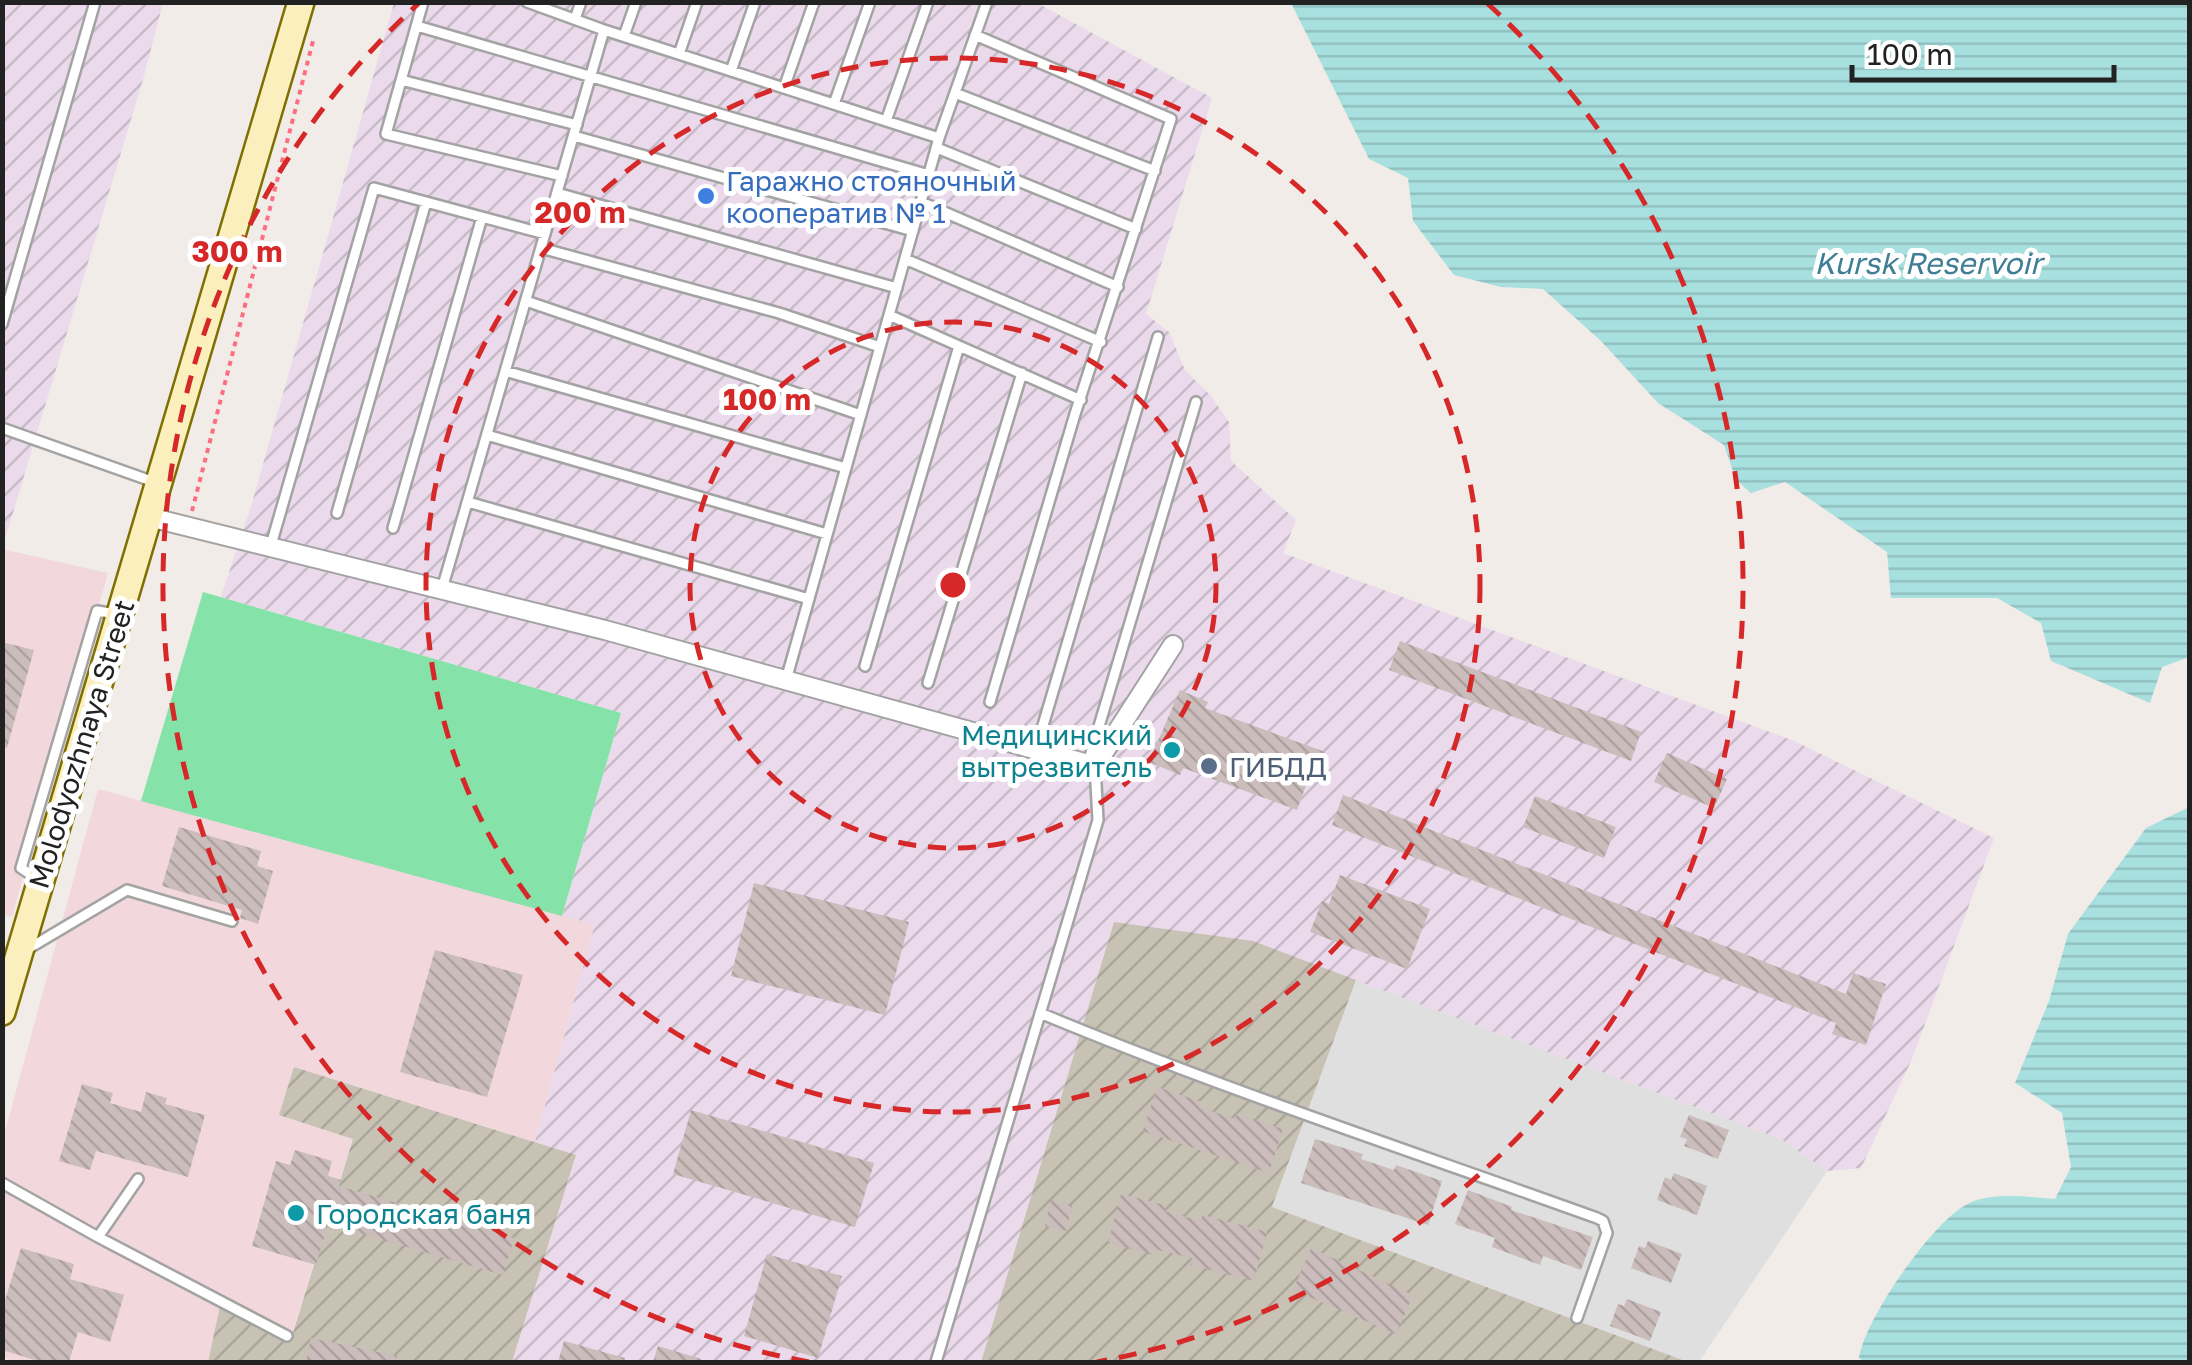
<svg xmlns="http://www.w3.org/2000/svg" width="2192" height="1365" font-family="'Golos Text',sans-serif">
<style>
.residential{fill:#e0dfdf}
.commercial{fill:#f2d8dd}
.industrial{fill:url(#industrial-furrows)}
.construction{fill:url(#construction-furrows)}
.pitch{fill:#85e2a8}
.water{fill:url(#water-rules)}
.building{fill:url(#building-back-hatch)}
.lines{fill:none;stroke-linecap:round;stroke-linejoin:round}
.lane-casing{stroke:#a3a3a3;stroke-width:14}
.street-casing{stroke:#a3a3a3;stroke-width:22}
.secondary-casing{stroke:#7f6f02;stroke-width:30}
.path{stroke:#fd6e82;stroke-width:4;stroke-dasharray:5 5;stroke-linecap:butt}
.lane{stroke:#fff;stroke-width:9}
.street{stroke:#fff;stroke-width:18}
.secondary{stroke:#fbf0bd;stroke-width:25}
.ring{fill:none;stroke:#d62828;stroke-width:5;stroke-dasharray:18 12}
.shop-dot{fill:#3f7fe0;stroke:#fff;stroke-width:4}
.culture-dot{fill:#0f9aa8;stroke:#fff;stroke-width:4}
.service-dot{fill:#5c6f8a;stroke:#fff;stroke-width:4}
.labels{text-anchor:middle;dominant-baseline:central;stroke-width:10;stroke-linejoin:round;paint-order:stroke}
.shop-label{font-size:28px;fill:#366cbe;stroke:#fff;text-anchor:start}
.culture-label{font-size:28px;fill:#0d838f;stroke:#fff;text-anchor:end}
.street-label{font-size:28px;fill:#222;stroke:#fff}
.service-label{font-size:28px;fill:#4e5e75;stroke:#fff;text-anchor:start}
.water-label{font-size:30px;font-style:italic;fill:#3f7e94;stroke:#fff}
.centre{fill:#d62828;stroke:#fff;stroke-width:5}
.ring-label{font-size:30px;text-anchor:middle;font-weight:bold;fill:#d62828;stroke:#fff;stroke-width:10;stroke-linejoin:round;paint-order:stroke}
</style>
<defs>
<pattern id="industrial-furrows" width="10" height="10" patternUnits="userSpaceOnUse" patternTransform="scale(2.5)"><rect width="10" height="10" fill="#eadaeb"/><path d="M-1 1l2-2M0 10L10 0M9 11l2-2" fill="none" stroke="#c8bbc9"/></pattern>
<pattern id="construction-furrows" width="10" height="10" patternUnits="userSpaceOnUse" patternTransform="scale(2.5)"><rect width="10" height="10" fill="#c7c2b3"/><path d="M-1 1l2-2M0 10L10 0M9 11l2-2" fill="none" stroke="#aba69a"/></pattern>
<pattern id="water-rules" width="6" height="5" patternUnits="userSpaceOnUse" patternTransform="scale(2.5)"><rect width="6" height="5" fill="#a8e0df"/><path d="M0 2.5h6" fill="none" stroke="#90c0bf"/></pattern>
<pattern id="building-back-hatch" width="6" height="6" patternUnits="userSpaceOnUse" patternTransform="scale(2.5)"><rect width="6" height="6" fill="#cabdbb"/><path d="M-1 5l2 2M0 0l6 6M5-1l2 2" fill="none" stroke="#ada2a0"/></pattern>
</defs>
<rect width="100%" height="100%" fill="#f2ece8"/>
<path class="residential" d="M1356,980L1781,1139L1827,1171L1699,1362H1688L1272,1207Z"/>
<path class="commercial" d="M2,549L108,573L12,917L2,914Z
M98,789L595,924L535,1142L294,1067L353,1138L289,1343L220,1307L208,1362H17L3,1358V1139Z"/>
<path class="industrial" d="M3,3H163L144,76L3,546Z
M394,3H1037L1212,98L1146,314L1169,332L1185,370L1211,396L1229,422L1231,461L1296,520L1283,553L1794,741L1994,838L1912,1059L1861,1168L1827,1171L1781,1139L1253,942L1114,922L981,1362H512L576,1156L535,1142L595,924L562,916L621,713L221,597L252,503Z"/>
<path class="construction" d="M1114,922L1253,941L1356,980L1272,1207L1688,1362H981Z
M294,1067L576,1155L512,1362H208L220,1306L290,1342L353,1139L279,1115Z"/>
<path class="pitch" d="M203,592L621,713L562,916L141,801Z"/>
<path class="water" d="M1291,3H2189V657L2162,667L2150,703L2051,661L2041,623L1997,598H1891L1887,552L1785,482L1751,493L1736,480L1724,445L1658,403L1601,341L1543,289L1501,287L1454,275L1413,221L1408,178L1369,159Z
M2189,807V1362H1865L1859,1358C1865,1319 1929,1227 1964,1206C1988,1191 2029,1197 2055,1199L2071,1167L2062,1113L2015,1083L2049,1001L2068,934L2146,828Z"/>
<path class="building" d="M1400,641L1641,732L1631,761L1389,670Z
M2,642L34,650L7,748L2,747Z
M1180,690L1208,702L1205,708L1325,752L1315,783L1308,780L1297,810L1183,768L1180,775L1149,762Z
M1667,753L1727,779L1714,808L1654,782Z
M1343,795L1846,994L1853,973L1886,984L1866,1045L1832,1034L1836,1023L1332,825Z
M1535,796L1616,827L1604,858L1523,827Z
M179,827L261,851L257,866L273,871L258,924L240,918L242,910L162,886Z
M1340,875L1430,909L1407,969L1310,932L1322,901L1329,904Z
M754,883L909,922L885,1015L731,976Z
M435,950L523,975L487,1097L400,1072Z
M82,1084L113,1093L110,1103L141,1112L146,1092L167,1098L165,1104L205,1115L188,1177L96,1151L90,1170L59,1161Z
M1157,1087L1202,1102L1200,1107L1235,1119L1237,1114L1283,1129L1269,1173L1143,1131Z
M691,1110L874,1163L855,1227L673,1174Z
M1689,1115L1729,1130L1718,1159L1684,1146L1687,1139L1680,1137Z
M1315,1139L1363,1154L1361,1159L1394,1170L1396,1165L1442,1181L1428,1225L1301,1183Z
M295,1150L332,1161L328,1176L341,1180L339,1186L514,1238L503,1275L328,1224L316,1265L252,1246L276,1161L290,1165Z
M1674,1173L1707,1186L1697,1215L1657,1200L1665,1177L1671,1180Z
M1468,1190L1512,1207L1511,1210L1593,1237L1581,1270L1543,1256L1540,1265L1492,1247L1495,1238L1455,1224Z
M1121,1194L1165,1205L1164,1211L1201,1221L1203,1215L1267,1232L1254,1281L1190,1265L1192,1258L1154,1249L1153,1255L1108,1243Z
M1051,1200L1072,1205L1066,1231L1045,1226Z
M1648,1241L1682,1254L1671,1283L1631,1268L1639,1246L1645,1248Z
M21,1248L74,1264L70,1279L124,1295L110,1342L78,1332L69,1362H41L2,1350V1310Z
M1311,1248L1413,1295L1396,1334L1293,1290Z
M767,1254L842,1276L818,1358L744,1336Z
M1627,1299L1661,1312L1650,1341L1610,1326L1618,1304L1624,1306Z
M311,1338L397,1356L396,1362H306Z
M564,1341L625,1358L624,1362H558Z
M658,1346L701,1359L700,1362H653Z"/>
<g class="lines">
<defs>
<path id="lane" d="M423,2L386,134L562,176
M527,2L604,30
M575,19L581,2
M417,26L929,175
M975,35L1171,119L1075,414L990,702
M624,36L636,2
M679,54L697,2
M731,71L755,2
M401,80L577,125
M784,88L814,2
M955,93L1155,171
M834,104L870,2
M886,121L928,2
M574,136L913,231
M939,138L987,2
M937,148L1136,229
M557,193L897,288
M921,202L1118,287
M541,248L779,313L880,347
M905,259L1101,342
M526,301L861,415
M889,315L1081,400
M2,324L95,2
M505,371L846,468
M2,428L157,483
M487,435L827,534
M468,502L809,599
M337,513L426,202
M393,528L482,217
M271,545L374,188L545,234
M442,589L604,30L939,138L786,680
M865,666L959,346
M928,683L1022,373
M1036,749L1158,337
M1088,763L1196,402
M39,880L21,868L97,611L117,614
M26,950L127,890L232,921
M1040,1013C1223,1089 1411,1151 1597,1218L1603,1221L1607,1233L1577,1318
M2,1183L98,1237L287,1336
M98,1237L138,1179
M936,1362L1098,820L1095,766"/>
<path id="street" d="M149,517L605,630L1095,766L1173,645"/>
<path id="secondary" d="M2,1012L301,2"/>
</defs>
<use href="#lane" class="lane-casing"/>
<use href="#street" class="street-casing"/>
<use href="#secondary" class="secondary-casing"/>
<path class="path" d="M192,511L313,41"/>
<use href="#lane" class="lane"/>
<use href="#street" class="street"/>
<use href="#secondary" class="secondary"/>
</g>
<g class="ring">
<circle cx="953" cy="585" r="263"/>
<circle cx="953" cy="585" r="527"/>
<path d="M809 1362A790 790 0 0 1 419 3M1487 3A790 790 0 0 1 1097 1362"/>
</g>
<circle class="shop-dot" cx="706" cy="196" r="10"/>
<g class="culture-dot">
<circle cx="1172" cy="750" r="10"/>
<circle cx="296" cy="1213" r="10"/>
</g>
<circle class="service-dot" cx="1209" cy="766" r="10"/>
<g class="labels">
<g class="shop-label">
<text x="726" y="180">Гаражно стояночный<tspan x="726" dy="32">кооператив № 1</tspan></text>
</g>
<g class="culture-label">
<text x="1152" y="734">Медицинский<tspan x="1152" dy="32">вытрезвитель</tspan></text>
<text x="316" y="1213" text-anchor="start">Городская баня</text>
</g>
<g class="street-label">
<text transform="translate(81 744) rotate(-73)">Molodyozhnaya Street</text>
</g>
<g class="service-label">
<text x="1229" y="766">ГИБДД</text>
</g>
<g class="water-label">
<text x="1928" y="263">Kursk Reservoir</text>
</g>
</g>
<circle cx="953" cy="585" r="15" class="centre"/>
<g class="ring-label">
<text x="580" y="223">200 m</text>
<text x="237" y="262">300 m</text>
<text x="767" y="410">100 m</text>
</g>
<rect width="2192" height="1365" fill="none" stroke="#222222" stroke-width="10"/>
<path d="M1852 65v15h262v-15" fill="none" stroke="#222222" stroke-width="5"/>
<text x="1867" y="65" font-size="30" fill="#222222" stroke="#ffffff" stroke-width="8" paint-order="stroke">100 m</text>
</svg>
